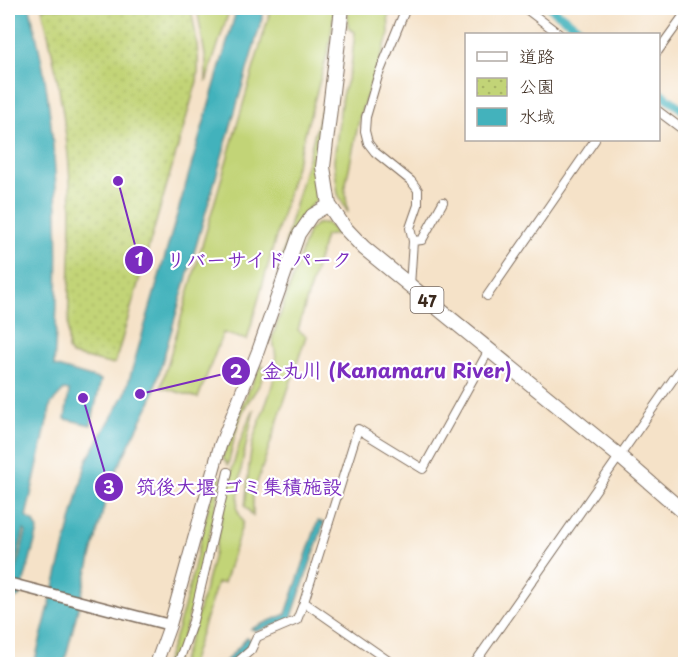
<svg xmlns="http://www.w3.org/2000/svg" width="693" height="672" font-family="'Playpen Sans','Klee One',sans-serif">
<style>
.green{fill:#c2d477;stroke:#7e7f4a;stroke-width:1.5}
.park{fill:url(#park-dots);stroke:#7e7f4a;stroke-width:1.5}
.water{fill:#43b2bc;stroke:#3f6e6d;stroke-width:1.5;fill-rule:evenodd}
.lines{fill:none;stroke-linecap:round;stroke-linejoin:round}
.canal{stroke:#43b2bc;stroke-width:9}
.minor-casing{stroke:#7c6a5a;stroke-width:10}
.tertiary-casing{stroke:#7c6a5a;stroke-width:13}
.secondary-casing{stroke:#7c6a5a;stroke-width:14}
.primary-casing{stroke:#7c6a5a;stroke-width:16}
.minor{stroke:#fff;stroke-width:8}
.tertiary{stroke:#fff;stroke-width:10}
.secondary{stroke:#fff;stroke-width:12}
.primary{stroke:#fff;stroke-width:14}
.labels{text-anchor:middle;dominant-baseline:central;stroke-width:4.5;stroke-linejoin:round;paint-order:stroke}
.shield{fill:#fff;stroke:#766a62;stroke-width:1.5}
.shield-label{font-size:16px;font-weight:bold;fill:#3b2a1e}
.leader{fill:none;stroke:#7b2cbf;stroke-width:2}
.callout-dot{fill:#7b2cbf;stroke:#fff;stroke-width:2}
.mark-label{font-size:18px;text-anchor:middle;font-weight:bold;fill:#fff}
.callout-label{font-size:20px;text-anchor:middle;font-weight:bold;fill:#7b2cbf;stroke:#fff;stroke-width:4.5;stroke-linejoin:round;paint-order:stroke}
</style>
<defs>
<pattern id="park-dots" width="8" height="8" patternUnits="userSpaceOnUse" patternTransform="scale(1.5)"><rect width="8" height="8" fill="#c2d477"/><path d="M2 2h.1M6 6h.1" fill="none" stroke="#a8b666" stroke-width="1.8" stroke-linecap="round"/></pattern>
</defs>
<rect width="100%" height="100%" fill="#fff"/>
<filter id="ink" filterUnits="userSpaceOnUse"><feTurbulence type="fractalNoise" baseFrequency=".0167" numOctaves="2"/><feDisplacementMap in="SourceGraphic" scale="12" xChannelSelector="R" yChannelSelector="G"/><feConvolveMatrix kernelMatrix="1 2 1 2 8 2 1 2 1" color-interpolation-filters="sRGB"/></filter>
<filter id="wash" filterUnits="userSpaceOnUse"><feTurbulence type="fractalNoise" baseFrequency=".008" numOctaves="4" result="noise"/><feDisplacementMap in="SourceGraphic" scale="24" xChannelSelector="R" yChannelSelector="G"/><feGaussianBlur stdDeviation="1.35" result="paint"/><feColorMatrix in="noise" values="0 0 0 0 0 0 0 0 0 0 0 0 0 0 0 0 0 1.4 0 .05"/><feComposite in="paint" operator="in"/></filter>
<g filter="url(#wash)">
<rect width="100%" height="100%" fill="#f5e2c8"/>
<path class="green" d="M197,8H230L206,82V61Z
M271,8H335L329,48L247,340L223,333L198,398L161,387Z
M348,8H388L389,34L360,115L345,188L348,213L338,194L334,161L342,96L351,67L355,32L348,28Z
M326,93L316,154L317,199L300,218L275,286L291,220Z
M326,223L338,234L325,236L298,330L306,336L253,495V516L245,506C248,485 248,462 253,441C262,408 285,373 272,339L308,232L316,224Z
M260,366H264C265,384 251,394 244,409C236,427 232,446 228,465L223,458L230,432Z
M254,409L242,463L237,509L243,522L224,583H217L191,664H181C194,628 205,592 214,554C225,505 231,454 254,409Z
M217,476L222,477C209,541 195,603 174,664H165C190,604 198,538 217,476Z"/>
<path class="park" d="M42,8H191C195,32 201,57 197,81L115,363L110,364L72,355L68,350C68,302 71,255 71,207C70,140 58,73 42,8Z"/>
<path class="water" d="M8,8H30C35,31 41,55 45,79C60,174 60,271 54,366L101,380L91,425L65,419L69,391L64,390L51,404L26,517L34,522L38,530L20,596L8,603ZM24,530L26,532L11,590L8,593Z
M237,8H265L151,401L110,483L64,664H34L87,460L125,394Z
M318,521L324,523L291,619L257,631L251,629L286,614Z
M247,638L252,640L249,645L230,664H223Z"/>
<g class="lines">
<path class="canal" d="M551,8L586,34
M658,91L686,112"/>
</g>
</g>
<g filter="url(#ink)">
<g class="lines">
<defs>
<path id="minor" d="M406,8L378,76L366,117L365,131L368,143L375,152L411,181L418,190V205L410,228L413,241L410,286
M525,8L559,34
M658,51L686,12
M658,111L686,132
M413,241L422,240L443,202
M487,296L595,140
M683,512L686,533
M304,602L358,429L423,469L489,350
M178,664L193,621L228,472
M235,664L251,650L257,637L297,620L304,602L393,664
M474,664L686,361
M682,664L686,660"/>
<path id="tertiary" d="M8,583L170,625"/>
<path id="secondary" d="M156,664L170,625L220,446L258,351L299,234L312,215L329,205"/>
<path id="primary" d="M342,8L323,167L329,205L344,227L364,248L618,455L686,514"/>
</defs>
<use href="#minor" class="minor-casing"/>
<use href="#tertiary" class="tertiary-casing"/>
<use href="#secondary" class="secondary-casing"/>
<use href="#primary" class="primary-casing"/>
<use href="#minor" class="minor"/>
<use href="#tertiary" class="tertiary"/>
<use href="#secondary" class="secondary"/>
<use href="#primary" class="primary"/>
</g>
</g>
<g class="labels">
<rect class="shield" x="410.5" y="287" width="33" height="26" rx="4.5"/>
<g class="shield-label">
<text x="427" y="300">47</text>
</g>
</g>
<path class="leader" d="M118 181L139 260M140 394L236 371M83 398L109 487"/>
<g class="callout-dot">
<circle cx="118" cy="181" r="6"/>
<circle cx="140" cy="394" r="6"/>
<circle cx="83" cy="398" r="6"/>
<circle cx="139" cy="260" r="15"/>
<circle cx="236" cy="371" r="15"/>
<circle cx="109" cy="487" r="15"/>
</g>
<g class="mark-label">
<text x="139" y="266">1</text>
<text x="236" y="378">2</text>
<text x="109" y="494">3</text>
</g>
<g class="callout-label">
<text x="259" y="267">リバーサイド パーク</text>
<text x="387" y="378">金丸川 (Kanamaru River)</text>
<text x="239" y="494">筑後大堰 ゴミ集積施設</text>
</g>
<rect width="693" height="672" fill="none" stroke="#fff" stroke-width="30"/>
<rect x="465" y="33" width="195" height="108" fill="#ffffff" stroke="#b1aaa5" stroke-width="1.5"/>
<rect x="477" y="52" width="30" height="9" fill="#ffffff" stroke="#b1aaa5" stroke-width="1.5"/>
<text x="519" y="63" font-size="18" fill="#3b2a1e">道路</text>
<rect x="477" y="78" width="30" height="18" fill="url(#park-dots)" stroke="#b1aaa5" stroke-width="1.5"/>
<text x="519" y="93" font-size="18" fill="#3b2a1e">公園</text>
<rect x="477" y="108" width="30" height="18" fill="#43b2bc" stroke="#b1aaa5" stroke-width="1.5"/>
<text x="519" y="123" font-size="18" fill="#3b2a1e">水域</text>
</svg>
